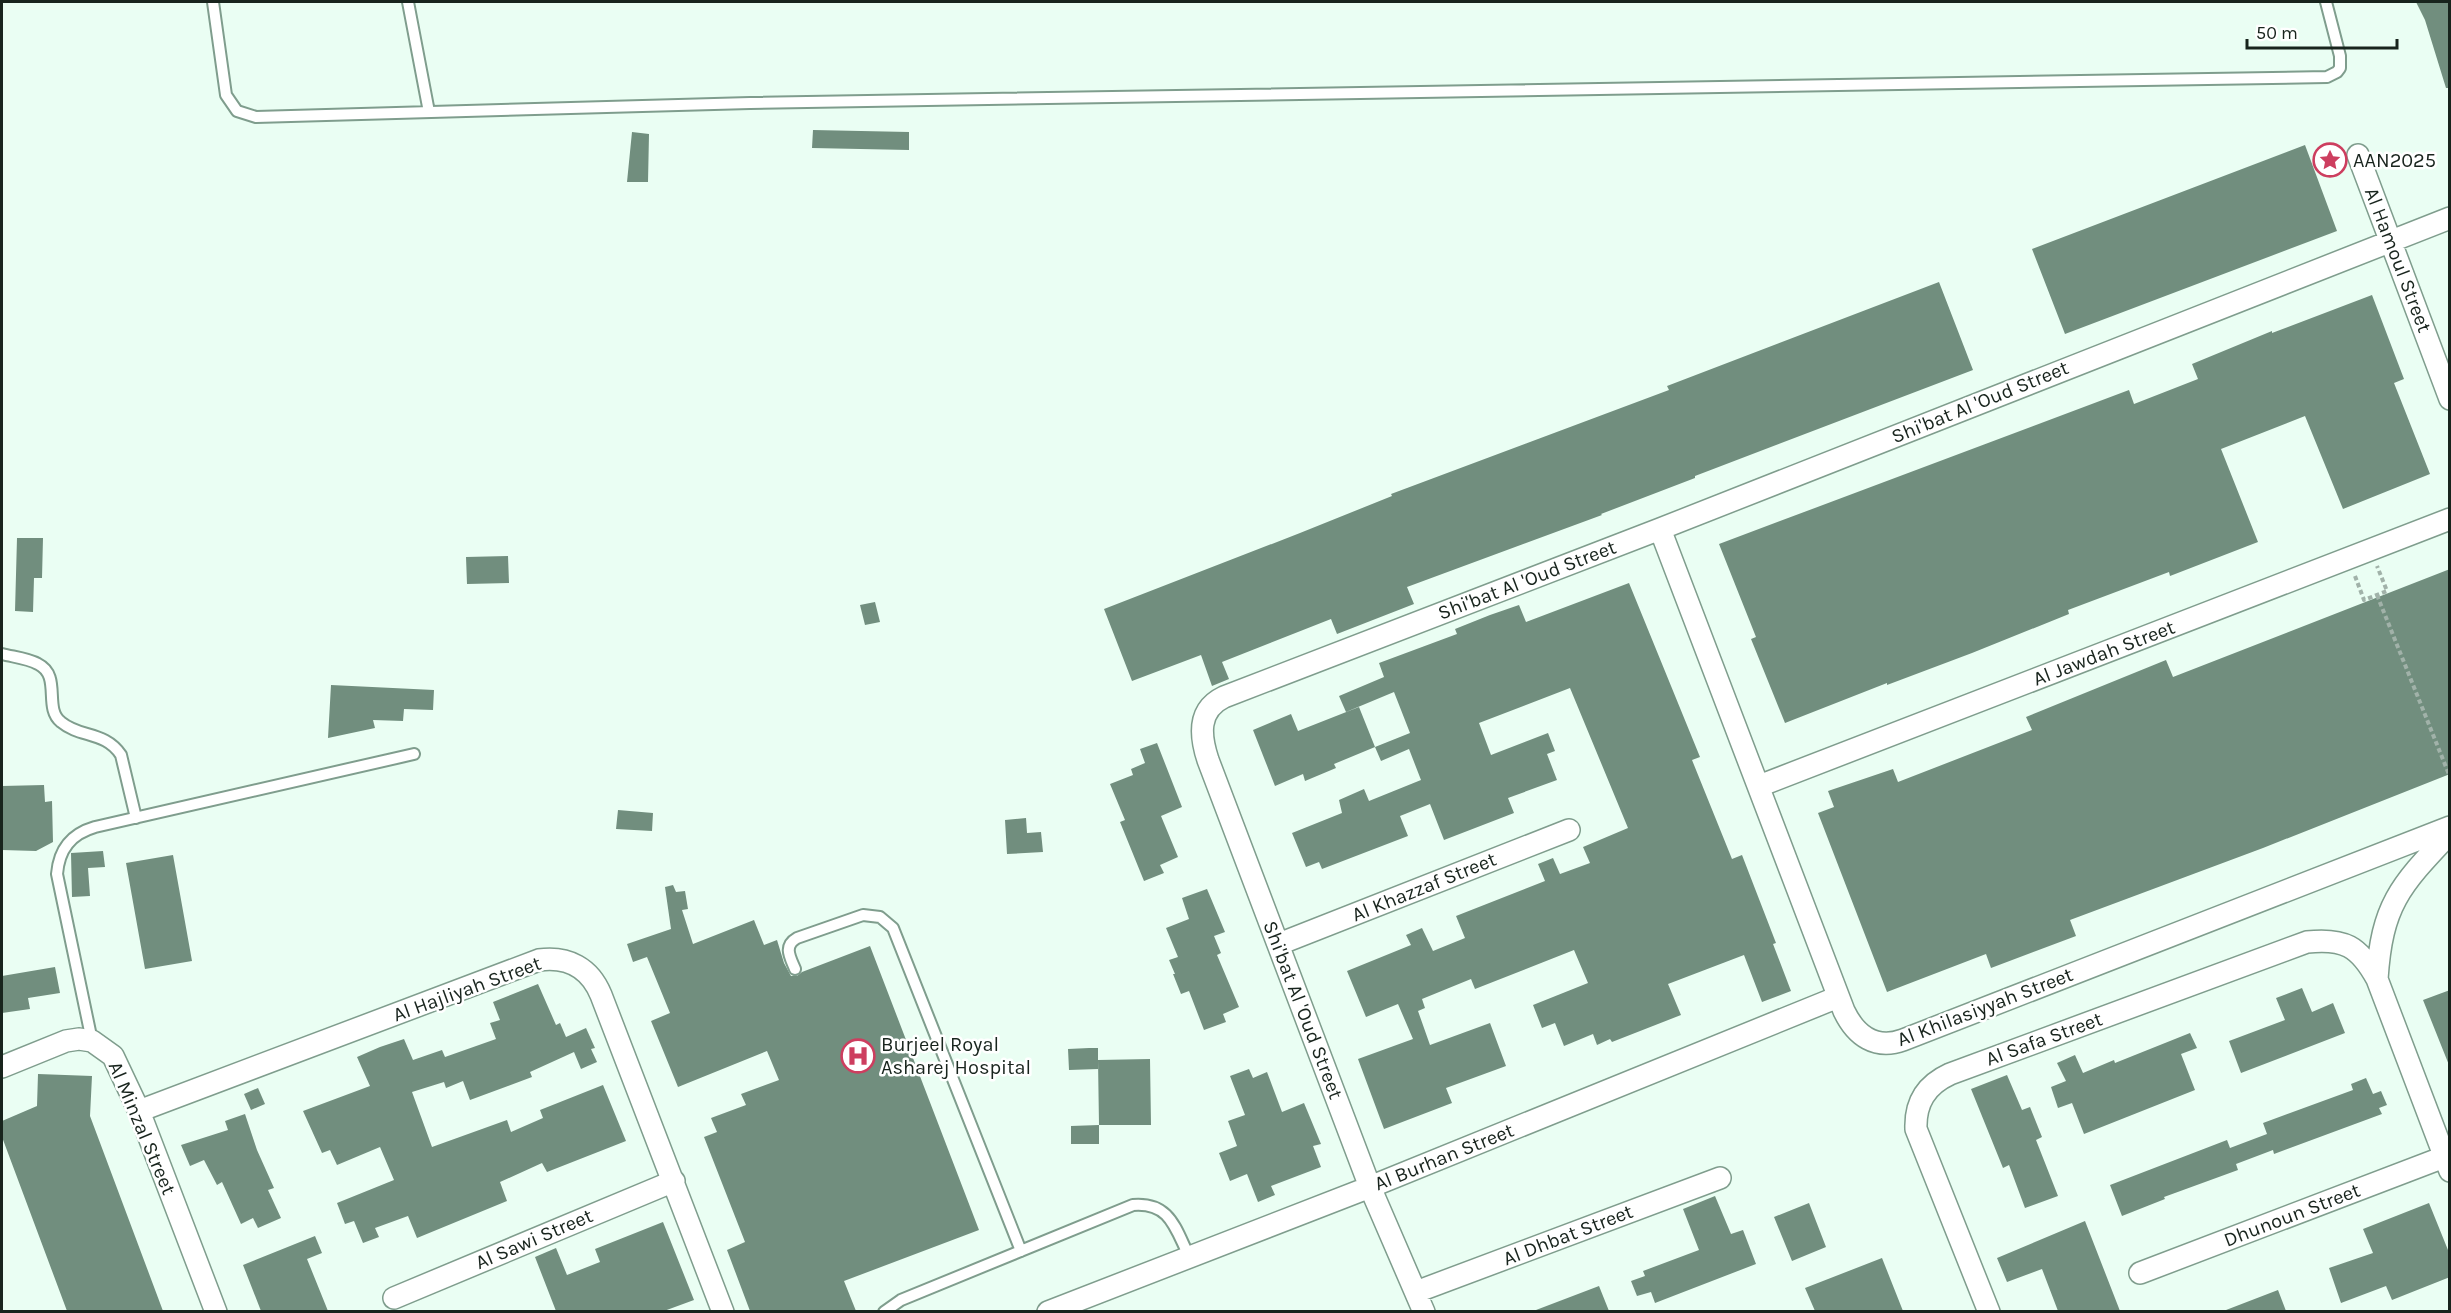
<svg xmlns="http://www.w3.org/2000/svg" width="2451" height="1313" font-family="Karla,sans-serif">
<style>
.building{fill:#718e7e}
.lines{fill:none;stroke-linecap:round;stroke-linejoin:round}
.service-casing{stroke:#7f9d8d;stroke-width:14}
.minor-casing{stroke:#7f9d8d;stroke-width:24}
.path{stroke:#a1b2a9;stroke-width:4;stroke-dasharray:4.5 3;stroke-linecap:butt}
.service{stroke:#fff;stroke-width:10}
.minor{stroke:#fff;stroke-width:21}
.labels{text-anchor:middle;dominant-baseline:central;stroke-width:5;stroke-linejoin:round;paint-order:stroke}
.poi-label{font-size:20px;fill:#18241d;stroke:#fff;text-anchor:start}
.street-label{font-size:20px;fill:#18241d;stroke:#fff}
</style>
<rect width="100%" height="100%" fill="#eafef3"/>
<path class="building" d="M2416,2H2450V88H2446L2425,20Z
M813,130L909,132V150L812,148Z
M632,132L649,134L648,182H627Z
M2305,145L2337,231L2065,334L2032,249Z
M1939,282L1973,370L1695,476V478L1601,514L1602,515L1407,587L1414,604L1337,634L1331,619L1222,662L1229,679L1212,686L1201,655L1132,681L1104,609L1300,533L1392,496L1391,494L1669,390L1667,386Z
M2372,295L2404,379L2394,383L2430,474L2343,509L2305,416L2221,449L2258,542L2170,576L2169,572L2068,610L2069,614L1972,653L1887,685V683L1785,723L1751,639L1756,637L1719,544L2129,390L2134,404L2198,379L2192,364L2272,331V333Z
M17,538H43L42,578H34L33,612L15,611Z
M508,556L509,583L467,584L466,557Z
M2450,569V774L2263,848L2070,920L2076,936L1991,968L1986,954L1887,992L1818,813L1834,807L1828,791L1893,769L1898,782L2032,730L2026,717L2166,660L2173,677Z
M1629,583L1700,757L1692,760L1732,859L1742,855L1776,943L1773,944L1791,991L1762,1002L1744,955L1668,984L1681,1015L1612,1042L1610,1039L1597,1045L1593,1034L1564,1046L1555,1023L1542,1028L1533,1005L1588,983L1574,950L1475,989L1471,979L1422,999L1425,1008L1418,1011L1430,1045L1490,1023L1506,1066L1446,1088L1452,1103L1384,1129L1358,1059L1413,1039L1398,1004L1366,1017L1347,971L1411,945L1406,935L1422,928L1433,951L1465,938L1456,916L1545,881L1538,864L1553,858L1560,874L1590,863L1583,847L1628,828L1570,688L1479,723L1491,755L1548,733L1555,751L1547,754L1557,780L1508,798L1514,813L1444,840L1430,804L1400,816L1408,836L1322,869L1319,862L1306,867L1292,833L1342,813L1339,800L1364,789L1369,801L1421,780L1409,749L1381,761L1375,747L1410,733L1394,692L1346,712L1339,696L1384,677L1379,663L1457,634L1455,629L1490,615L1519,605L1526,622Z
M875,602L880,622L865,625L860,605Z
M331,685L434,690L433,710L404,709L403,721L373,720L375,728L328,738Z
M1359,707L1375,747L1334,764L1336,768L1305,781L1303,774L1275,786L1253,730L1291,714L1298,731Z
M1157,743L1182,807L1161,816L1178,857L1160,865L1164,873L1144,881L1120,822L1125,820L1110,784L1133,775L1131,769L1145,763L1140,749Z
M44,785L45,802L52,801L53,842L36,851L2,850V786Z
M618,810L653,813L652,831L616,829Z
M1026,818L1027,833L1041,832L1043,852L1007,854L1005,820Z
M103,851L105,867L88,868L90,896L72,897L71,853Z
M173,855L192,961L145,969L126,863Z
M673,885L676,892L685,891L688,909L682,910L693,944L754,920L764,945L777,940L784,963L791,976H797L802,972L870,946L979,1230L844,1281L856,1311H750L727,1250L745,1242L704,1137L717,1132L711,1118L746,1105L741,1094L779,1080L767,1051L678,1087L651,1021L670,1013L647,957L633,962L627,944L671,929L665,887Z
M1207,889L1225,932L1214,936L1221,953L1217,955L1239,1007L1223,1014L1226,1022L1204,1030L1189,991L1181,994L1173,974H1175L1169,960L1178,957L1166,928L1189,919L1182,898Z
M55,967L60,993L28,998L30,1009L2,1013V976Z
M538,984L556,1025L560,1023L566,1037L586,1028L595,1048L591,1049L597,1062L581,1069L574,1052L530,1072L532,1077L470,1100L463,1081L446,1088L444,1082L412,1092L432,1147L507,1120L511,1132L543,1118L540,1110L603,1085L626,1141L547,1172L542,1163L500,1182L507,1201L417,1238L408,1216L375,1228L379,1237L363,1243L354,1221L345,1224L337,1203L394,1180L380,1147L337,1165L330,1150L322,1153L303,1111L370,1086L357,1057L380,1047L404,1039L413,1060L442,1050L445,1057L496,1039L490,1023L500,1020L493,1002Z
M2302,988L2312,1012L2333,1003L2345,1033L2241,1073L2229,1041L2285,1020L2276,998Z
M2450,990V1065H2449L2423,1000Z
M2190,1033L2197,1048L2181,1054L2195,1090L2084,1134L2072,1103L2058,1108L2051,1087L2066,1081L2057,1063L2075,1055L2083,1073L2114,1060L2115,1063Z
M1089,1048H1098V1069L1069,1070L1068,1049Z
M1150,1059L1151,1125H1099L1098,1060Z
M1249,1069L1253,1078L1267,1072L1282,1112L1304,1103L1321,1144L1313,1146L1321,1167L1271,1186L1275,1195L1258,1202L1247,1174L1230,1181L1219,1153L1237,1146L1228,1121L1245,1115L1230,1076Z
M38,1074L92,1076L90,1116L163,1311H67L2,1137V1121L37,1106Z
M2007,1075L2022,1110L2030,1107L2042,1137L2036,1140L2058,1196L2025,1208L2009,1165L2003,1168L1971,1089Z
M2366,1078L2373,1094L2381,1091L2387,1105L2379,1108L2382,1114L2274,1154L2273,1150L2236,1164L2238,1170L2164,1197L2165,1199L2122,1216L2110,1185L2227,1140L2230,1148L2267,1134L2263,1123L2353,1090L2351,1084Z
M258,1088L265,1104L251,1110L244,1094Z
M245,1114L257,1150L274,1188L268,1190L281,1218L258,1228L253,1218L241,1224L222,1182L217,1185L204,1160L190,1166L181,1145L228,1130L225,1121Z
M1099,1125V1144H1071V1126Z
M1715,1196L1731,1234L1743,1230L1756,1264L1655,1303L1651,1292L1637,1296L1631,1281L1645,1276L1643,1271L1699,1250L1683,1209Z
M1809,1203L1826,1247L1792,1261L1774,1217Z
M2429,1203L2450,1255V1277L2392,1300L2386,1286L2341,1303L2329,1268L2373,1253L2363,1229Z
M2085,1221L2120,1311H2058L2042,1269L2007,1282L1997,1258Z
M663,1222L694,1300L664,1311H556L535,1257L556,1248L567,1275L600,1262L595,1249Z
M315,1236L322,1253L307,1259L328,1311H261L243,1265Z
M1882,1258L1903,1311H1815L1805,1288Z
M1599,1286L1609,1311H1536V1310Z
M2278,1290L2286,1311H2226V1310Z"/>
<g class="lines">
<defs>
<path id="service" d="M213,2L226,95L237,111L256,117L750,103L2327,77L2337,72L2340,68V56L2326,2
M408,2L429,112
M2,654C13,657 27,658 38,664C62,676 43,708 61,722C80,738 105,731 121,755L136,818
M795,969C790,957 783,946 797,938L863,915L880,917L893,928L1021,1251
M92,1041L57,874C59,849 71,834 95,827L414,754
M884,1312L901,1300L1133,1205C1170,1202 1175,1228 1189,1256"/>
<path id="minor" d="M2358,155L2450,399
M1660,529L1844,1011C1856,1036 1876,1050 1903,1040L2450,827
M1759,786L2450,519
M1279,944L1569,830
M2377,979C2382,904 2400,886 2450,833
M2,1067L66,1041L79,1039L92,1041L113,1056L139,1111L216,1312
M139,1111L539,960C568,956 590,968 601,995L723,1312
M2140,1273L2444,1157
M1416,1292L1720,1178
M394,1298L674,1181
M1048,1312L1370,1187L1838,997
M1424,1312L1370,1187L1208,760C1200,736 1197,710 1224,697L1660,529L2450,218
M1989,1312L1916,1129C1915,1103 1926,1085 1950,1074L2307,942C2344,938 2359,946 2377,979L2450,1171"/>
</defs>
<use href="#service" class="service-casing"/>
<use href="#minor" class="minor-casing"/>
<path class="path" d="M2355,576L2364,600L2387,591L2377,566
M2377,595L2450,777"/>
<use href="#service" class="service"/>
<use href="#minor" class="minor"/>
</g>
<defs>
<symbol id="sight-ring" viewBox="-11 -11 22 22"><circle r="9.5" fill="#fff" stroke="#cd3e5f" stroke-width="1.5"/><path d="M0-6L1.8-2.2L6-1.7L2.9 1.2L3.7 5.4L0 3.3L-3.7 5.4L-2.9 1.2L-6-1.7L-1.8-2.2Z" fill="#cd3e5f"/></symbol>
<symbol id="hospital-ring" viewBox="-11 -11 22 22"><circle r="9.5" fill="#fff" stroke="#cd3e5f" stroke-width="1.5"/><path d="M-5-5h3v3.5h4V-5h3V5h-3V1.5h-4V5h-3Z" fill="#cd3e5f"/></symbol>
</defs>
<g fill-rule="evenodd">
<use href="#sight-ring" x="2311" y="141" width="38" height="38"/>
<use href="#hospital-ring" x="839" y="1037" width="38" height="38"/>
</g>
<g class="labels">
<g class="poi-label">
<text x="2353" y="160">AAN2025</text>
<text x="881" y="1044">Burjeel Royal<tspan x="881" dy="23">Asharej Hospital</tspan></text>
</g>
<g class="street-label">
<text transform="translate(2398 260) rotate(69)">Al Hamoul Street</text>
<text transform="translate(1980 402) rotate(-22)">Shi'bat Al 'Oud Street</text>
<text transform="translate(1527 580) rotate(-21)">Shi'bat Al 'Oud Street</text>
<text transform="translate(2104 653) rotate(-21)">Al Jawdah Street</text>
<text transform="translate(1424 887) rotate(-22)">Al Khazzaf Street</text>
<text transform="translate(467 989) rotate(-20)">Al Hajliyah Street</text>
<text transform="translate(1985 1007) rotate(-21)">Al Khilasiyyah Street</text>
<text transform="translate(1303 1010) rotate(69)">Shi'bat Al 'Oud Street</text>
<text transform="translate(2044 1039) rotate(-20)">Al Safa Street</text>
<text transform="translate(142 1128) rotate(67)">Al Minzal Street</text>
<text transform="translate(1444 1157) rotate(-22)">Al Burhan Street</text>
<text transform="translate(2292 1215) rotate(-21)">Dhunoun Street</text>
<text transform="translate(1568 1235) rotate(-21)">Al Dhbat Street</text>
<text transform="translate(534 1239) rotate(-23)">Al Sawi Street</text>
</g>
</g>
<rect width="2451" height="1313" fill="none" stroke="#18241d" stroke-width="6"/>
<path d="M2247 39v9h150v-9" fill="none" stroke="#18241d" stroke-width="3"/>
<text x="2256" y="39" font-size="18" fill="#18241d" stroke="#ffffff" stroke-width="4.5" paint-order="stroke">50 m</text>
</svg>
